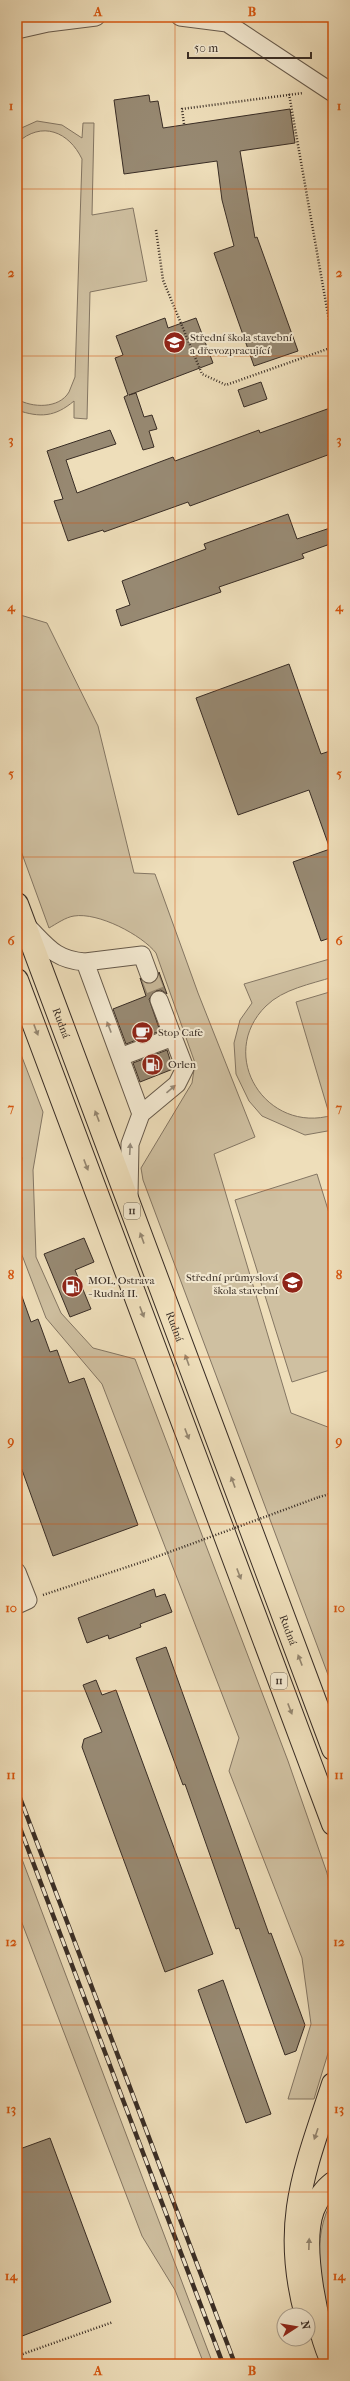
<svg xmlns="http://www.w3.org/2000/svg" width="350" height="2381" font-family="'IM FELL French Canon',serif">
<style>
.green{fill:#cfc0a1;stroke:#847663}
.building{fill:#978972;stroke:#392d25}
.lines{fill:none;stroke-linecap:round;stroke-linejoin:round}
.minor-tunnel{stroke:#cabb9c;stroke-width:17;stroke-dasharray:17 8;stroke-linecap:butt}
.minor-casing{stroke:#66594a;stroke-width:19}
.highway-casing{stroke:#392d25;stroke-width:24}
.path{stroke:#392d25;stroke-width:2.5;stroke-dasharray:1 2;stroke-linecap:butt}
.minor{stroke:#f4ead2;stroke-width:17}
.highway{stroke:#eedeba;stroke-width:22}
.rail-casing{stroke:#392d25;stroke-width:4.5}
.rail{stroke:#f4ead2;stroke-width:3;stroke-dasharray:9;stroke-linecap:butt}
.path-bridge{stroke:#392d25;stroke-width:2.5;stroke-dasharray:1 2;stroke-linecap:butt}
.oneway{fill:#968c7c}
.oneway2{fill:#948670}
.grid{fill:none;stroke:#d6550e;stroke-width:1;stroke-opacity:0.55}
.labels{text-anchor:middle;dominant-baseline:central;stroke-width:4;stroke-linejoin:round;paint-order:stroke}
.shield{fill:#f4ead2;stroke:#716659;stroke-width:1}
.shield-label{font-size:10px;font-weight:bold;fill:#392d25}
.poi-label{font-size:11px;fill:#392d25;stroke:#f4ead2;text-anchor:start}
.street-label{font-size:11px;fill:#392d25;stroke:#f4ead2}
.neatline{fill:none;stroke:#d6550e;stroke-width:1.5}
.grid-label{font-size:13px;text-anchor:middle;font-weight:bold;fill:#d6550e}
</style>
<rect width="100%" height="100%" fill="#eedeba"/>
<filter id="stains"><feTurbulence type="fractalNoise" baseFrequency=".005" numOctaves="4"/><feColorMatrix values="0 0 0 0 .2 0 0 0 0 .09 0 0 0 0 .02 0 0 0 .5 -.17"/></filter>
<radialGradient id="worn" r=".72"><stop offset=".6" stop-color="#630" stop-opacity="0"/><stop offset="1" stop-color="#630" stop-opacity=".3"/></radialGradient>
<path class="green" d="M37,121L62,125L82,138L83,123H94L92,215L133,208L147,281L90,292L87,419L74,418V401C55,417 40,418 17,410V399C32,408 59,409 69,392C71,387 73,382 75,377L82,159C69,132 42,120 17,143V130Z
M17,614L47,623L98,726L134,873L155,874L198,993L255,1137L214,1154L291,1413L333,1429V1688L143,1180L141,1168L192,1083L195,1063L156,953C142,935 98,912 74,916C66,917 56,924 49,928L17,840Z
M333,958V977C311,984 283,989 266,1006C216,1055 266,1135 333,1115V1130L305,1135L262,1116L249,1101L236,1074L234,1043L240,1020L252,1003L244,984Z
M333,991V1109L328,1110L296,1002Z
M17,1044L43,1112L33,1170L36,1257L61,1313L93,1348L135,1359L288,1761L327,1873L333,1903V2037L314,2099H288L311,2024L302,1958L229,1771L239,1738L102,1384L46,1318L17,1242V1190L22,1158L17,1144Z
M317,1174L333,1226V1369L292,1382L235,1200Z
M17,1846L213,2364H204L175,2290L142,2236L17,1910Z
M333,2199V2331C320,2292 310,2237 333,2199Z"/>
<path class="building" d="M149,95L150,102L158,101L163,128L290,109L295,143L240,151L255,238L257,237L298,351L254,366L214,253L234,246L222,200L217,161L124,174L114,100Z
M165,318L168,328L196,318L213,363L129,395L136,393L144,417L152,415L157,429L149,431L154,447L143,450L124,397L128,395L115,358L123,355L116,336Z
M261,382L267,399L244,407L238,390Z
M333,407V453L190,506L188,502L104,532L103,530L68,541L54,501L63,499L47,451L110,430L116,444L66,460L77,493L173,457L175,461L259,430L260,433Z
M288,514L297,539L333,527V543L302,554L304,558L219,587L221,592L121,626L116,610L130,605L122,581L206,549L204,544Z
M289,664L321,754L333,750V937L321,941L293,862L330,849L309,790L238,815L196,698Z
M159,972L167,994L161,990L156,991L149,999L160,1031L126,1044L113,1009L146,996L140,978L147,984L152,983L157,980Z
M167,1050L173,1069L140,1082L133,1063Z
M84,1238L94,1262L75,1270L91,1309L70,1317L44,1254Z
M19,1288L31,1322L38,1319L50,1352L57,1350L69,1383L84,1378L138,1525L53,1556L17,1456V1289Z
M154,1589L156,1597L165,1594L172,1612L140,1624L141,1627L109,1639L108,1635L87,1643L78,1618Z
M166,1647L269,1934L271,1933L305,2025L296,2051L285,2055L239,1928L236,1929L185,1784L183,1785L136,1658Z
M96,1680L102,1695L116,1690L213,1954L165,1972L82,1747L84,1739L102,1732L83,1685Z
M223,1980L271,2114L246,2123L198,1990Z
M50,2138L111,2302L17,2338V2150Z"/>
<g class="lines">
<path class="minor-tunnel" d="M149,974L159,1000"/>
<defs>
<path id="minor" d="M180,17L227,23L333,93
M17,30L48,23L96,17
M27,926C47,946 55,960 85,962L141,1114L130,1144L129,1196
M85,962L142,955L149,974
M159,1000L173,1037
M120,1057L173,1037L185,1068L177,1084L141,1114
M17,1572L28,1600L17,1605"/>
<g id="highway">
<path id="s1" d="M17,904L333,1749"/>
<path d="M17,980L333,1824"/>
<path d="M306,2315C281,2222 305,2170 333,2084"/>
<path d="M333,2364C317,2331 300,2245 313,2210C317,2200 325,2189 333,2183"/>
</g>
</defs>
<use href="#minor" class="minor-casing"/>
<use href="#highway" class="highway-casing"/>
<path class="path" d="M289,94L333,343
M184,124L182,109L303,93
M156,230L163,280L202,374L226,385L333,347
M319,1497L333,1493
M43,1595L145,1561
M17,2354L20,2355L113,2322"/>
<use href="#minor" class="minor"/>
<use href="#highway" class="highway"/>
<defs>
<path id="rail" d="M17,1790L235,2364
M17,1820L223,2364"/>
</defs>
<use href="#rail" class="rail-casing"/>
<use href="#rail" class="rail"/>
<path class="path-bridge" d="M145,1561L319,1497"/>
</g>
<defs><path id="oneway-solid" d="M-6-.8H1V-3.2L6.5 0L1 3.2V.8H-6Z"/></defs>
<g class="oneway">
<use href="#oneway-solid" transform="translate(109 1027) rotate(-111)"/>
<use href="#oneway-solid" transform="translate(171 1089) rotate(-41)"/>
<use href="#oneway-solid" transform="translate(130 1149) rotate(-87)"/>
</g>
<g class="oneway2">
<use href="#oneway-solid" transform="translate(36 1030) rotate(69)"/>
<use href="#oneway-solid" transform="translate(97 1116) rotate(-111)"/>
<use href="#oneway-solid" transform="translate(86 1165) rotate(69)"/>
<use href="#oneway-solid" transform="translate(142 1238) rotate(-110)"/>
<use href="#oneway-solid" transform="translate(142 1312) rotate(69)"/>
<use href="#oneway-solid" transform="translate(187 1360) rotate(-110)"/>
<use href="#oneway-solid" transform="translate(187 1434) rotate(69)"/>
<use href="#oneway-solid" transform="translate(233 1482) rotate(-110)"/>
<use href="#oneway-solid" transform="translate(239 1574) rotate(69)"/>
<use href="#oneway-solid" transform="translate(300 1660) rotate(-111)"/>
<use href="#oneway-solid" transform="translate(290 1709) rotate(69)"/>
<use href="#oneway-solid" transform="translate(316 2134) rotate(109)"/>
<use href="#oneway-solid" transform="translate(309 2244) rotate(-88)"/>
</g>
<path class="grid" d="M175,17V2364M17,189H333M17,356H333M17,523H333M17,690H333M17,857H333M17,1024H333M17,1190H333M17,1357H333M17,1524H333M17,1691H333M17,1858H333M17,2025H333M17,2192H333"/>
<defs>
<symbol id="school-disc" viewBox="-11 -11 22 22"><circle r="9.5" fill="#8f2418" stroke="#f4ead2"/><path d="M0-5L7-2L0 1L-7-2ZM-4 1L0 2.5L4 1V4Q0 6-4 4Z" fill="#fff"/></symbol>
<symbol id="cafe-disc" viewBox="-11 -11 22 22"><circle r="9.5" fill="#8f2418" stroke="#f4ead2"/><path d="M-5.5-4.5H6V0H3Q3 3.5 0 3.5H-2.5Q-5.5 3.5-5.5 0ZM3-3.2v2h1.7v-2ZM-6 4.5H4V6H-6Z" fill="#fff"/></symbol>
<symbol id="fuel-disc" viewBox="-11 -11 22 22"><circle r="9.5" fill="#8f2418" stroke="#f4ead2"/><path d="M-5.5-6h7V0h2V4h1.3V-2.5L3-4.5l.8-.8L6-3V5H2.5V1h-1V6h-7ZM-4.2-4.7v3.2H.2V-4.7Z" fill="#fff"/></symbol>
</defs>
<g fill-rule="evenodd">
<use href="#school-disc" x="162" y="330" width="25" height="25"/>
<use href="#cafe-disc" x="130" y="1020" width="25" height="25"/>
<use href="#fuel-disc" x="140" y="1052" width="25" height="25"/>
<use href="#school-disc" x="280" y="1270" width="25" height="25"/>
<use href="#fuel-disc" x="60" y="1274" width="25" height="25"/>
</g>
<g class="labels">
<g class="shield">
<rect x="124" y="1203" width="16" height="16" rx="3"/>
<rect x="271" y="1673" width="16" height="16" rx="3"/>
</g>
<g class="shield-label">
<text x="132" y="1211">11</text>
<text x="279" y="1681">11</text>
</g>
<g class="poi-label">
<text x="190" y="337">Střední škola stavební<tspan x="190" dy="13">a dřevozpracující</tspan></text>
<text x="158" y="1032">Stop Cafe</text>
<text x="168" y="1064">Orlen</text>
<text x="278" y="1277" text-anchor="end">Střední průmyslová<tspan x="278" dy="13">škola stavební</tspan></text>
<text x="88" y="1280">MOL, Ostrava<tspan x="88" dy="13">- Rudná II.</tspan></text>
</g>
<g class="street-label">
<text stroke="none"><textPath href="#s1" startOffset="127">Rudná</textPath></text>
<text stroke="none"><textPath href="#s1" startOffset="451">Rudná</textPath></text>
<text stroke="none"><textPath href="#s1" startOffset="775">Rudná</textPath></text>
</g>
</g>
<rect width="350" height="2381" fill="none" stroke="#eedeba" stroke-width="44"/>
<g transform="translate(296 2327) rotate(78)"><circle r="19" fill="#f4ead2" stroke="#a99e8d"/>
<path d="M0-3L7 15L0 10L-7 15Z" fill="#8f2418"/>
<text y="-6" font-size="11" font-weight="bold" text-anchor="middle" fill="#392d25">N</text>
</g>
<path d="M188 52v6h123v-6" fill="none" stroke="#392d25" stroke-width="2"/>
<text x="194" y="52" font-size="12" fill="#392d25" stroke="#f4ead2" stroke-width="3" paint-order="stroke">50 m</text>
<rect x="22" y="22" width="306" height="2337" class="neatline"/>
<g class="grid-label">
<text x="98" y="16">A</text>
<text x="252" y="16">B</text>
<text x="11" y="110">1</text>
<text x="339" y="110">1</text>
<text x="11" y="277">2</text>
<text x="339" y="277">2</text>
<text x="11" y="444">3</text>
<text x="339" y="444">3</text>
<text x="11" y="611">4</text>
<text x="339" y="611">4</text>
<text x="11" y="778">5</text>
<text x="339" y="778">5</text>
<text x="11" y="945">6</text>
<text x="339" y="945">6</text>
<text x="11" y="1112">7</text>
<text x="339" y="1112">7</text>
<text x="11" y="1279">8</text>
<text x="339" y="1279">8</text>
<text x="11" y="1445">9</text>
<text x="339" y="1445">9</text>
<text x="11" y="1612">10</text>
<text x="339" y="1612">10</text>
<text x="11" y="1779">11</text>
<text x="339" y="1779">11</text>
<text x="11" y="1946">12</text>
<text x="339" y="1946">12</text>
<text x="11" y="2113">13</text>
<text x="339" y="2113">13</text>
<text x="11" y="2280">14</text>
<text x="339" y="2280">14</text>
<text x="98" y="2375">A</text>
<text x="252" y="2375">B</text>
</g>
<rect width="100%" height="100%" filter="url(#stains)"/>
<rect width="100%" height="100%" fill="url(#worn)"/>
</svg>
